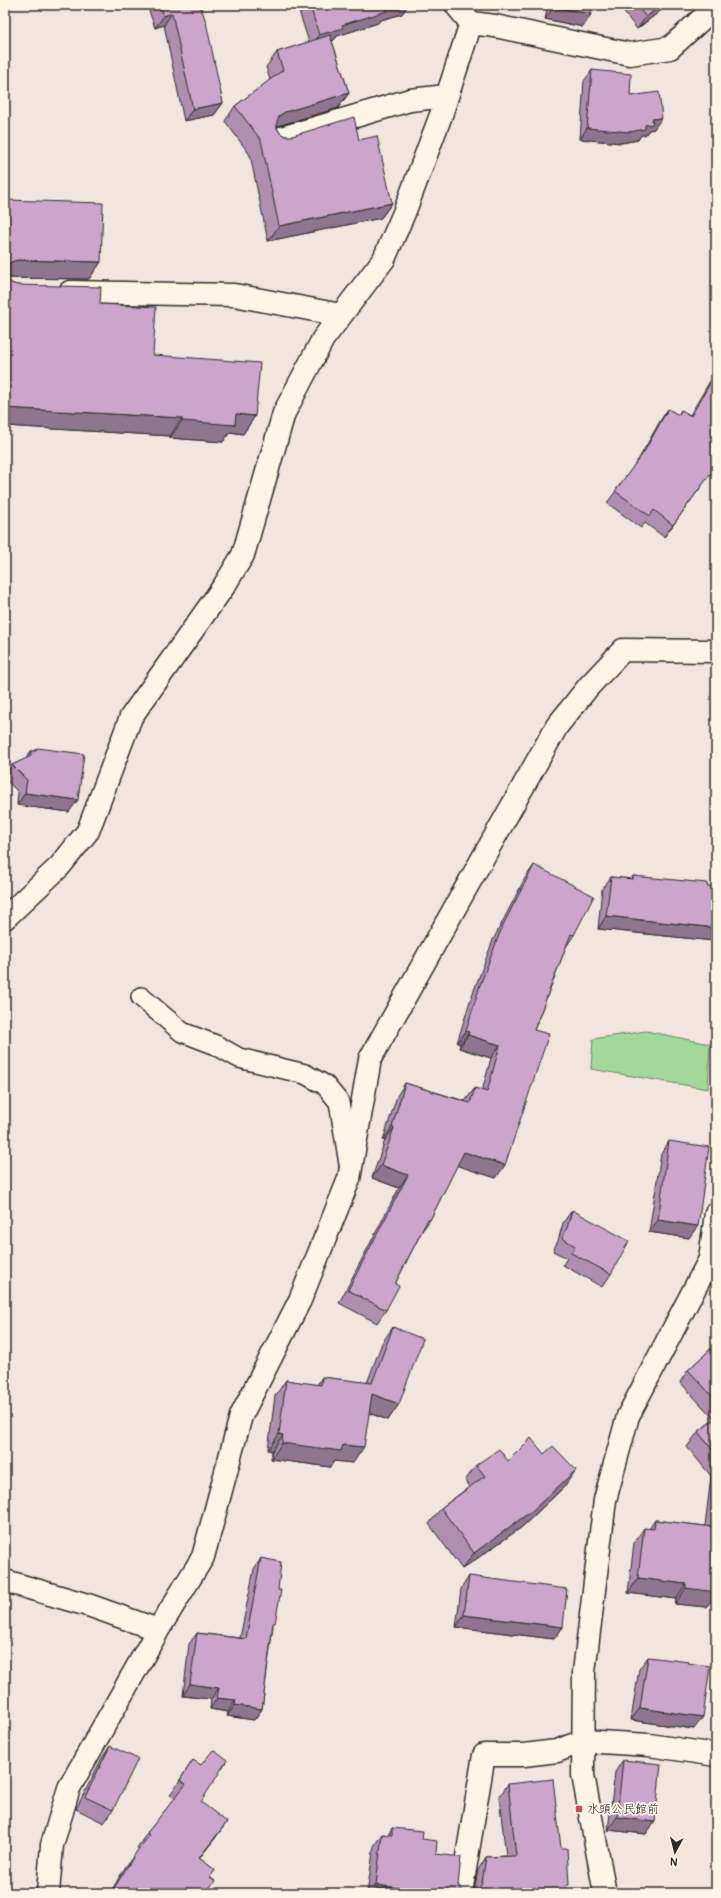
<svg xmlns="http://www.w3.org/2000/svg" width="721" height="1898" font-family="Pangolin,'Klee One',sans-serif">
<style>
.green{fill:#a4d89a;stroke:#688262}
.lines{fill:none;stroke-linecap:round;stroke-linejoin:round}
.service-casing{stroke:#2b2b2b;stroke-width:22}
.minor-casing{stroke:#2b2b2b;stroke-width:25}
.service{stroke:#fcf5e5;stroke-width:19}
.minor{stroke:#fcf5e5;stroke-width:22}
.wall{fill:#af8eaf;stroke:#2b2b2b}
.shaded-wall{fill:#8f748f;stroke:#2b2b2b}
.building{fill:#cca5cc;stroke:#2b2b2b}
.poi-dot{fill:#d1495b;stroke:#fcf5e5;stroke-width:1.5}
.labels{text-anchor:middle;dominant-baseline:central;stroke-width:3.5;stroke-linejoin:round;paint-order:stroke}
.poi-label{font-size:12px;fill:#2b2b2b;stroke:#fcf5e5;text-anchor:start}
</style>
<rect width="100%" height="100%" fill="#f2e5e0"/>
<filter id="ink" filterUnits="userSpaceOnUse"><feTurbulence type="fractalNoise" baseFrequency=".025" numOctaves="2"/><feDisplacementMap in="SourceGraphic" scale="8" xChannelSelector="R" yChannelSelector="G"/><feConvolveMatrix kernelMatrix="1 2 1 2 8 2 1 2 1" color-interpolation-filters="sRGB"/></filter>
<g filter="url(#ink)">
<path class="green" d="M646,1031L710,1044L708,1089L591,1069L593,1039Z"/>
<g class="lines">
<defs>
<path id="service" d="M141,997L182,1032L216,1045L239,1058L305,1074L325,1085L339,1102L349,1164"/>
<path id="minor" d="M456,5L471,23L495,26L630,54L670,48L716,6
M278,139L410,100L447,96
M70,292L234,295L341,315
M5,918L60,866L88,831L131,717L224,586L243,555L284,413L323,339L384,259L404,213L441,115L471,23
M5,1581L91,1606L158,1630
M48,1893L52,1845L69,1788L158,1630L203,1557L241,1416L300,1300L349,1179L370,1059L557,726L589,686L623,650L716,651
M461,1893L484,1755H524L557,1751L583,1741L649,1745L716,1755
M605,1893L583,1775L584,1672L605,1500L628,1416L710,1259L716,1213"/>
</defs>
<use href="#service" class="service-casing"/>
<use href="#minor" class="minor-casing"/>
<use href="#service" class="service"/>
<use href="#minor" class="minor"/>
</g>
<path class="wall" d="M147,5H200L223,103L214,115L184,121L164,25L155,28Z
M297,5H408L402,14L381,20L378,23L337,36L334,40L332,41L349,93L338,108L277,126V128L280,133L285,136L359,140L392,203L381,218L268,241L250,155L225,121L235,106L270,80L266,67L277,52L309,42Z
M548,5H593L591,14L583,27L545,19Z
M618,5H668L637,29Z
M592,70L630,96L654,129L649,130L645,135H641L638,140L621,143L580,139L584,81Z
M5,200L101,262L89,279L6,278V279L11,283L17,285L100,304L153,355L255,416L243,434L230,432L223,442L170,438V436L5,426Z
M716,371V477L710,474L664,537L645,523L641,528L607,503L637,462L660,421L668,409L678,415L681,410L690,415Z
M37,748L69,812L17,805L18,792L5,779V774L12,765L26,759L31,751H35Z
M534,865L574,935L566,947L534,1030L496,1178L457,1165L430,1220L422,1231L395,1284L386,1310L377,1323L339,1303L399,1188L372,1178L385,1140H383L397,1096L405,1083L465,1101L475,1088L482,1091L491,1058L459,1048L460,1044L457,1043L471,998L493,940L525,878Z
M633,876L707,886L714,941L598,929L602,889L611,877L631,879Z
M669,1141L689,1238L649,1232L661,1154Z
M572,1210L611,1274L602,1287L563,1265L567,1258L553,1251L558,1241L563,1223Z
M393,1327L399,1404L388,1420L369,1413L353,1463L334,1461L330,1467L271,1459L272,1451L268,1450L275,1396L286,1380L317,1385L322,1377L367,1383L382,1343Z
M716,1344V1597H714L706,1607L675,1604L676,1599L628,1593L634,1543L644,1528L649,1529L655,1520L705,1526L711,1476L687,1447L698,1432L714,1419L680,1382L688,1370Z
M508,1461L564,1487L522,1527L462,1569L429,1524L441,1508L469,1487L465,1481L476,1465Z
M261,1558L273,1626L262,1709L254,1720L227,1716L228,1712L210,1709L211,1699L183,1696L189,1644L197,1633L240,1638L254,1569Z
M469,1576L563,1627L554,1639L456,1627L461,1589Z
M648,1657L694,1729L631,1720L639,1669Z
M110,1746L113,1810L104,1823L76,1809L102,1758Z
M193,1760L201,1802L216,1837L199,1858L215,1870L210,1877L206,1893H110L126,1866L139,1849L137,1848L147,1833L175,1798L170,1795L183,1775Z
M623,1760L646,1834L608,1830L615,1772Z
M508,1784L561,1848L567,1893H367L374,1846L382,1834L388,1835L392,1828L422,1839L436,1854L462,1890L467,1893L474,1892L478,1870L486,1857L506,1856L499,1797Z"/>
<path class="shaded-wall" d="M398,5H408L402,14L381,20L378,23L337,36L334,40L311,48L319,35L342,25L386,8Z
M661,5H668L637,29L646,17Z
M554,7L591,14L583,27L545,19Z
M172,13L164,25L155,28L164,16Z
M349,93L338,108L274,127L269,130L280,115L285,112Z
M223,103L214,115L184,121L193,109Z
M662,118L654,129L649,130L645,135H641L638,140L621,143L580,139L587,128L645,125L652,119Z
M392,203L381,218L268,241L279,226Z
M17,260L101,262L89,279L5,278V268L11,262Z
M5,408L182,418L170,436L5,426Z
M236,414L255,416L243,434L230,432L223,442L170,438L182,421Z
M716,466L710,474L664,537L673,525Z
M25,793L78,800L69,812L17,805Z
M606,916L716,928V937L714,941L598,929Z
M466,1031L469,1032L460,1044L457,1043Z
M468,1035L500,1045L491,1058L459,1048Z
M392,1127L394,1128L385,1140H383Z
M464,1152L505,1165L496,1178L455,1165Z
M381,1165L408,1175L399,1188L372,1178Z
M658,1220L698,1226L689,1238L649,1232Z
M372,1394L399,1404L388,1420L361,1410Z
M279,1434L283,1435L272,1451L268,1450Z
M282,1443L343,1445L364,1447L353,1463L334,1461L330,1467L271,1459Z
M576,1470L564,1487L522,1527L462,1569L474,1553Z
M638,1578L686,1584L676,1599L628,1593Z
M716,1584V1597H714L706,1607L675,1604L686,1588Z
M464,1615L563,1627L554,1639L456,1627Z
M190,1684L219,1688L211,1699L183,1696Z
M217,1698L236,1700L228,1712L210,1709Z
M235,1705L262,1709L254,1720L227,1716Z
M640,1708L703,1717L694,1729L631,1720Z
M617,1817L655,1822L646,1834L608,1830Z
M227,1822L216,1837L188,1873L199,1858Z
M376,1885L407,1889L404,1893H370Z"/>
<path class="building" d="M160,5H200L206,22L223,103L193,109L172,13L164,16Z
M310,5H398L386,8L387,11L342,25L343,28L319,35Z
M554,5H593L591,14L554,7Z
M636,5H661L646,17Z
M330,35L349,93L285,112L280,115L277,121V128L280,133L285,136H292L354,117L359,140L377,136L392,203L279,226L261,140L235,106L283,70L277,52Z
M592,70L631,74L630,96L659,92L662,118L652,119L653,124L645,125V129L629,132L587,128Z
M5,200L103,203L101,262L17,260L11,262L6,266L5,272Z
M5,274L6,279L11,283L17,285L101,287L100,304L156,307L153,355L260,363L255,416L236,414L235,425L182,421V418L5,408Z
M716,373V466L673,525L654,510L650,516L615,491L644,452L668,409L679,415L681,410L691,416Z
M37,748L84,754L78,800L25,793L27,780L12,765L31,756V751H36Z
M534,865L594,896L574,935L571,934L534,1030L549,1034L505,1165L464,1152L430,1220L428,1219L395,1284L399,1286L386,1310L348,1290L408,1175L381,1165L394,1128L392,1127L405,1083L470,1103L475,1088L487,1092L500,1045L468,1035L469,1032L466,1031L480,985L502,927Z
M633,876L707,883V886L716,887V928L606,916L611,877L633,879Z
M669,1141L709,1147L698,1226L658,1220Z
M572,1210L629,1241L611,1274L571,1253L575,1246L562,1238L567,1228Z
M393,1327L423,1339L399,1404L372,1394L364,1447L343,1445L341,1451L282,1443L283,1435L279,1434L286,1380L321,1385L322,1377L372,1383Z
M716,1344V1400L688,1370Z
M716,1418V1454L698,1432Z
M531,1438L544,1454L553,1446L576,1470L533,1510L474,1553L441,1508L485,1476L476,1465L499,1449L508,1461Z
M716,1509V1592L686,1588V1584L638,1578L644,1528L654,1529L655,1520L714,1527Z
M261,1558L281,1562L278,1590H281L275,1623H273L262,1709L235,1705L236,1700L217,1698L219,1688L190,1684L197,1633L246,1639Z
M469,1576L567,1589L563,1627L464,1615Z
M648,1657L689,1662L688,1663L710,1666L703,1717L640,1708Z
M110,1746L138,1759L113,1810L85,1797Z
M213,1750L227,1760L201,1802L227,1822L199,1858L215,1870L210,1877L215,1881L205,1893H111L137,1851L150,1835L147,1833L186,1784L180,1780L193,1760L201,1765Z
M623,1760L661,1764L655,1822L617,1817Z
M553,1779L561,1848H567L569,1885H566L567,1893H412L406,1892L407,1889L376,1885L382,1834L392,1835V1828L423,1831L422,1839L437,1841L436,1854L461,1857L458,1885L462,1890L467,1893L474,1892L479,1889L482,1883L486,1857L516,1856L508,1784Z"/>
</g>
<rect class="poi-dot" x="575" y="1805" width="8" height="8" rx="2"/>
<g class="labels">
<g class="poi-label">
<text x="587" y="1809">水頭公民館前</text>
</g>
</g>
<rect width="721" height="1898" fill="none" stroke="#fcf5e5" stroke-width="20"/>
<rect x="10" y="10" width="701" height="1878" fill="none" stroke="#2b2b2b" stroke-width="1.5" filter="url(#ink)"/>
<g transform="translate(675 1852) rotate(187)" stroke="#fcf5e5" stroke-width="3" paint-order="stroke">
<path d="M0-3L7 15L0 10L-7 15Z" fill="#2b2b2b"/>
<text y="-6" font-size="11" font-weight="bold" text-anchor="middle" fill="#2b2b2b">N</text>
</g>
</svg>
